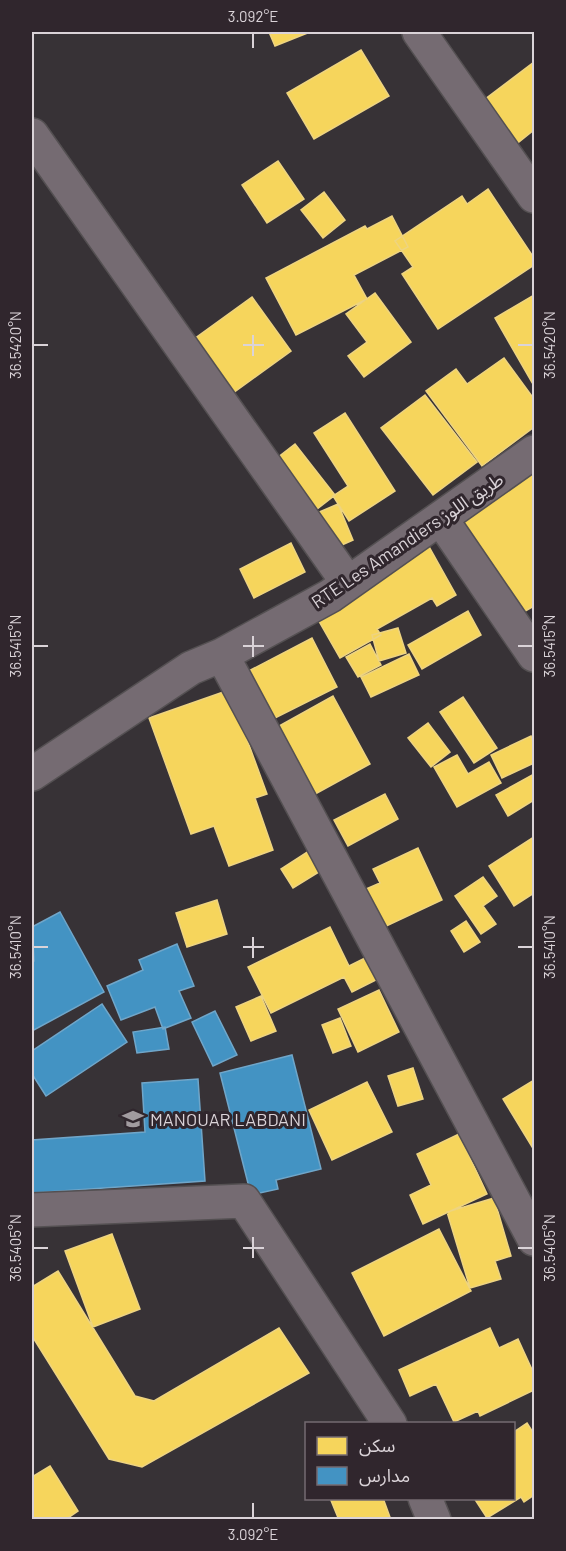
<svg xmlns="http://www.w3.org/2000/svg" width="566" height="1551" font-family="Barlow,'Noto Sans Arabic',sans-serif">
<style>
.homes{fill:#f6d55c;stroke:#eed481;stroke-width:1.5}
.schools{fill:#4393c3;stroke:#70a6c9;stroke-width:1.5}
.lines{fill:none;stroke-linecap:round;stroke-linejoin:round}
.street-casing{stroke:#545052;stroke-width:36}
.street{stroke:#756b72;stroke-width:33}
.ticks{fill:none;stroke:#dad3d8;stroke-width:2}
.labels{text-anchor:middle;dominant-baseline:central;stroke-width:6;stroke-linejoin:round;paint-order:stroke}
.street-label{font-size:18px;fill:#dad3d8;stroke:#30262d}
.poi-label{font-size:18px;fill:#dad3d8;stroke:#30262d;text-anchor:start}
.neatline{fill:none;stroke:#dad3d8;stroke-width:2}
.ticks-label{font-size:15px;text-anchor:middle;fill:#dad3d8}
</style>
<rect width="100%" height="100%" fill="#373236"/>
<path class="homes" d="M269,32H310L275,46Z
M361,50L389,96L314,139L287,93Z
M534,62V130L514,146L480,103Z
M278,161L304,199L267,223L242,185Z
M488,189L534,258V265L438,329L402,274L413,267L395,241L462,196L467,204Z
M324,192L345,220L323,238L301,210Z
M392,216L408,247L354,275L367,299L296,335L266,278L365,226L367,229Z
M375,293L411,342L364,377L348,356L367,342L346,314Z
M534,295V386L495,318Z
M252,297L291,351L222,401L183,347Z
M504,358L534,399V427L482,466L426,391L456,369L467,384Z
M425,395L477,462L433,495L381,428Z
M345,413L395,491L349,521L333,496L348,486L314,433Z
M295,444L335,495L312,513L272,462Z
M534,467V606L515,617L458,513Z
M338,504L353,540L326,552L310,516Z
M291,543L305,572L254,598L240,569Z
M427,543L456,595L437,606L432,598L377,629L381,635L340,658L312,609Z
M468,611L481,635L422,669L408,645Z
M398,628L406,653L379,661L372,635Z
M312,638L337,687L265,723L241,675Z
M370,644L381,665L358,677L346,657Z
M409,654L419,675L371,697L361,677Z
M229,690L267,794L255,798L273,850L229,866L214,826L191,834L149,718Z
M333,696L370,764L308,798L270,731Z
M463,697L497,748L474,763L440,712Z
M428,723L450,752L431,767L408,738Z
M531,736L534,745V763L502,778L491,755Z
M457,755L468,774L489,762L501,783L457,807L434,767Z
M534,774V800L508,816L496,795Z
M385,794L398,819L348,846L334,820Z
M534,837V893L514,906L489,866Z
M315,847L327,867L293,888L281,869Z
M418,848L442,900L382,928L364,890L380,883L373,869Z
M483,877L497,896L483,906L496,924L481,934L455,896Z
M217,900L227,934L187,947L176,913Z
M466,921L480,942L464,952L451,931Z
M330,927L349,966L373,954L384,976L352,992L344,977L271,1013L248,967Z
M379,990L399,1032L358,1052L338,1009Z
M261,996L276,1031L251,1041L236,1007Z
M340,1018L351,1046L333,1053L322,1025Z
M413,1068L423,1099L398,1106L388,1076Z
M534,1080V1150L503,1099Z
M367,1082L392,1132L332,1160L309,1110Z
M459,1134L487,1194L423,1224L410,1195L431,1185L417,1154Z
M494,1198L511,1256L495,1261L501,1279L470,1288L447,1212Z
M439,1229L471,1291L384,1336L352,1273Z
M112,1234L140,1309L93,1327L65,1251Z
M58,1271L135,1396L154,1401L279,1328L309,1373L142,1467L109,1459L32,1336V1287Z
M490,1328L499,1348L518,1339L534,1374V1390L480,1416L478,1411L454,1422L436,1384L410,1396L399,1370Z
M527,1423L534,1434V1495L524,1502L521,1497L487,1518L474,1498H514V1432Z
M50,1466L78,1511L65,1520H32V1477Z
M330,1498H383L391,1520H339Z"/>
<path class="schools" d="M60,912L104,992L32,1031V962L34,961L32,927Z
M177,944L194,986L179,991L191,1018L163,1029L155,1007L121,1020L107,986L143,970L139,960Z
M102,1004L127,1042L46,1096L32,1074V1051Z
M215,1011L237,1055L213,1066L192,1022Z
M165,1027L169,1049L137,1053L133,1032Z
M292,1055L321,1169L276,1180L278,1189L251,1195L220,1073Z
M198,1079L205,1181L32,1193V1140L145,1132L142,1083Z"/>
<g class="lines">
<defs>
<path id="street" d="M419,32L534,196
M32,135L348,583
M441,519L534,655
M222,655L534,1239
M32,774L191,668L222,655L330,596L534,452
M32,1210L244,1201L390,1424
M425,1498L434,1520"/>
</defs>
<use href="#street" class="street-casing"/>
<use href="#street" class="street"/>
</g>
<path class="ticks" d="M253,33V48M253,335V356M33,345H48M243,345H264M518,345H533M253,636V657M33,646H48M243,646H264M518,646H533M253,937V958M33,947H48M243,947H264M518,947H533M253,1237V1258M33,1248H48M243,1248H264M518,1248H533M253,1503V1518"/>
<defs>
<symbol id="school-bare" viewBox="-9 -9 18 18"><path d="M0-5L7-2L0 1L-7-2ZM-4 1L0 2.5L4 1V4Q0 6-4 4Z" fill="#a19b9f" stroke="#30262d" stroke-width="2.5" paint-order="stroke"/></symbol>
</defs>
<g fill-rule="evenodd">
<use href="#school-bare" x="118" y="1104" width="30" height="30"/>
</g>
<g class="labels">
<g class="street-label">
<text transform="translate(407 540) rotate(-34)">RTE Les Amandiers طريق اللوز</text>
</g>
<g class="poi-label">
<text x="150" y="1119">MANOUAR LABDANI</text>
</g>
</g>
<rect width="566" height="1551" fill="none" stroke="#30262d" stroke-width="66"/>
<rect x="305" y="1422" width="210" height="78" fill="#30262d" stroke="#746b71" stroke-width="1.5"/>
<rect x="317" y="1437" width="30" height="18" fill="#f6d55c" stroke="#746b71" stroke-width="1.5"/>
<text x="359" y="1452" font-size="18" fill="#dad3d8">سكن</text>
<rect x="317" y="1467" width="30" height="18" fill="#4393c3" stroke="#746b71" stroke-width="1.5"/>
<text x="359" y="1482" font-size="18" fill="#dad3d8">مدارس</text>
<rect x="33" y="33" width="500" height="1485" class="neatline"/>
<g class="ticks-label">
<text x="253" y="22">3.092°E</text>
<text transform="translate(16 345) rotate(-90)" y="5">36.5420°N</text>
<text transform="translate(550 345) rotate(-90)" y="5">36.5420°N</text>
<text transform="translate(16 646) rotate(-90)" y="5">36.5415°N</text>
<text transform="translate(550 646) rotate(-90)" y="5">36.5415°N</text>
<text transform="translate(16 947) rotate(-90)" y="5">36.5410°N</text>
<text transform="translate(550 947) rotate(-90)" y="5">36.5410°N</text>
<text transform="translate(16 1248) rotate(-90)" y="5">36.5405°N</text>
<text transform="translate(550 1248) rotate(-90)" y="5">36.5405°N</text>
<text x="253" y="1540">3.092°E</text>
</g>
</svg>
